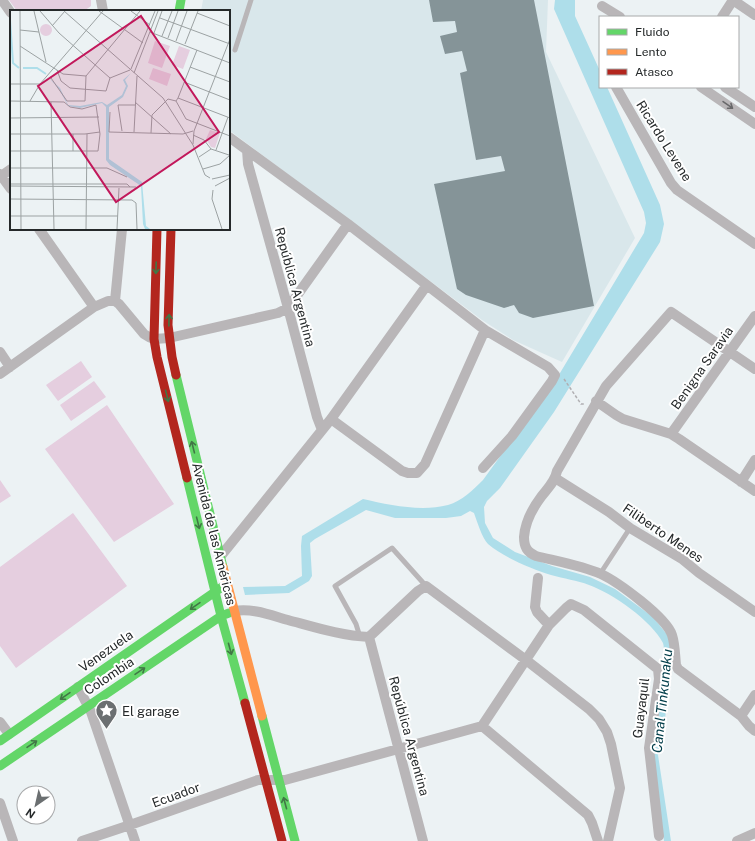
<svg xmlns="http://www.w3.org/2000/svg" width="755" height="841" font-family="'Public Sans',sans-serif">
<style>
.built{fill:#d9e7eb}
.green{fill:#e5cedf}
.water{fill:#aedeea}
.building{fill:#859498}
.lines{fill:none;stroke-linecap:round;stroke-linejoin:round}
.path{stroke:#b0afb2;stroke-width:1.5;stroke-dasharray:3 2;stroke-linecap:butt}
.lane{stroke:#b9b6b8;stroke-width:5}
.street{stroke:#b9b6b8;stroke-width:10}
.fast{stroke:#63d668;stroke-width:9}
.slow{stroke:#ff974d;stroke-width:9}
.jam{stroke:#b3261e;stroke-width:9}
.oneway{stroke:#68686a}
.oneway2{stroke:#417746}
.labels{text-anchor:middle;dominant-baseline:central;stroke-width:4;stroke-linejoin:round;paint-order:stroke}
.street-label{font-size:13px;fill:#25292a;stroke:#fff}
.poi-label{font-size:13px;fill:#25292a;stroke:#fff;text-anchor:start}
.water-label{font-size:14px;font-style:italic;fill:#003d49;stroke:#fff}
.inset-river{fill:none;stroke:#aedeea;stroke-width:2}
.inset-road{fill:none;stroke:#9ca2a3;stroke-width:1}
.view{fill:#c2185b;fill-opacity:0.15;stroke:#c2185b;stroke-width:2}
.inset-edge{fill:none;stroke:#25292a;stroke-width:2}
</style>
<rect width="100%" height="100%" fill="#ecf2f4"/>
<path class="built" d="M203,0H548L546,52L635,238L562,362L513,340L482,320L229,130V11H201Z"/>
<path class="green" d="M9,0H91V6L84,11H17Z
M81,361L92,377L58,401L46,385Z
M94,381L106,397L71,421L60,405Z
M107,405L174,504L114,542L45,449Z
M0,480L11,496L0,503Z
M73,513L127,586L16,668L0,646V567Z"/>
<path class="water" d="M555,0H575V16L600,71V87H607L660,205L664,224L660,242L554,412L500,488L487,501L484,507L485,523L493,538L515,552L552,566L590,577L615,589L653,617L669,637L672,652L671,666L662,746L658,755L671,841H664L652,754L664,655C664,651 664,646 663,643C652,621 612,593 589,585C577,580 564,579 551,575C532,569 503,557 488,544C482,538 477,521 474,513L470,511L461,516L446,518H395L366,510L315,539L310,543L312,576L309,581L289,593L245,595L243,587L285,586L302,576L301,546L302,536L363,499C389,505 421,512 448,505C462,501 473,490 483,480L557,378L644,233L646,223L644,212L554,9Z"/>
<path class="building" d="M429,0H534L594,306L533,318L519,313L514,305L504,308L466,295L457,289L434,184L505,171L501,156L476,160L460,73L467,71L462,51L445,54L440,36L457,32L455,21L433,22Z"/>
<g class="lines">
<path class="path" d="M564,379L581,404H585"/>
<path class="lane" d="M235,50L251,0
M600,574L630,528
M360,637L356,624L335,586L392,548L426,586"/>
<path class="street" d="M2,0L11,13
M101,0L103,11
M733,0L755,15
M602,6L620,17
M722,17L733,0
M616,87L671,183L677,190L755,244
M701,87L755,124
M725,87L755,107
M229,137L348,224L485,330L548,367L555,375L552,381L512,436L483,468
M247,150L248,164L288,308L317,417L322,430
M0,174L11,189
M0,177L11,169
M39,229L94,307L108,301H115L119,304L144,334L149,337L154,339L169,338L278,313L288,308L348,224
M115,301L122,229
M0,352L10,367
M755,369L671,312L606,386L557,471C555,482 547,489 541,497C532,509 525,523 524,537C524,547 527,552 536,556C556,561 583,566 601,574C618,582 666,617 672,635C675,644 675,655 676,665L678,669L741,716L749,726L755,731
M0,374L94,307
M596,401L616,415L623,419L671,434L679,439L755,491
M331,419L402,471L408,473H417L425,464L485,330
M671,434L755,316
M555,478L609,512L630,528L682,559L699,573L755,612
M741,482L755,460
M220,557L331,419L427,285
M538,578L535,607L537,612L549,625
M234,611C253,608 270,615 288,620C314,627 342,636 369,637L418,591L426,586L526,660L589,709L599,719L607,732L611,744L620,788L608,841
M369,637L423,841
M78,687L91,712L135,841
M741,716L755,695
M0,722L9,734
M0,803L13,841
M82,841L130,825L258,780H285L482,726
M598,841L592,823L588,815L482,726L549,625L566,608L571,604L584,610L658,669L659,679L649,748L659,836
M737,841L755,833"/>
<path class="fast" d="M179,11L181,0
M176,375L223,567
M187,478L221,616L245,703
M262,716L295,841
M0,741L222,587
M0,766L221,616L229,613"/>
<path class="slow" d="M223,567L262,716"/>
<path class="jam" d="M157,229L154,339L157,357L187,478
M171,229L168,325L172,357L176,375
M245,703L282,841"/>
</g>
<defs><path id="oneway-shaft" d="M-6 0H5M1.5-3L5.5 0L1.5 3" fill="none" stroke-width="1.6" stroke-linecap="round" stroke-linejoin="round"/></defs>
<use class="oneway" href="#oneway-shaft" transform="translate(728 105) rotate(35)"/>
<g class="oneway2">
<use href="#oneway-shaft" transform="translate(156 268) rotate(92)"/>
<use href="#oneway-shaft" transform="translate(169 320) rotate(-89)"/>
<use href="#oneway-shaft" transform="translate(167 396) rotate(76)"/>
<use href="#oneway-shaft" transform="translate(193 447) rotate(-104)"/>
<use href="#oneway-shaft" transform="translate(198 523) rotate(76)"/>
<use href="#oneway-shaft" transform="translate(195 606) rotate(145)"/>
<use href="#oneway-shaft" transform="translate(230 649) rotate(75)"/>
<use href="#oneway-shaft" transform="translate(140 671) rotate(-34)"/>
<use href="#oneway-shaft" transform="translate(65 696) rotate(145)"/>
<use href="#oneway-shaft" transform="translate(32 744) rotate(-34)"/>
<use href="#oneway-shaft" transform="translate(285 803) rotate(-105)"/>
</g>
<defs>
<symbol id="sight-pin" viewBox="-11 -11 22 30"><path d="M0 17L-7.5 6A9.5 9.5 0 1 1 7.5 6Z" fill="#6b6f71" stroke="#fff"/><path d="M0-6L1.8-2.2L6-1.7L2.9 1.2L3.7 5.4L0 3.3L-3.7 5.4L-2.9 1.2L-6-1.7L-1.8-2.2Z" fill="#fff"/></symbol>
</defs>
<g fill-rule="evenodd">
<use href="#sight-pin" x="94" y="698" width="25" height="34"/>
</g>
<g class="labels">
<g class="street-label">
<text transform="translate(664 141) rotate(58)">Ricardo Levene</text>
<text transform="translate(295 287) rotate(75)">República Argentina</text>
<text transform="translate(702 368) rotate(-55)">Benigna Saravia</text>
<text transform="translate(663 533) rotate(34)">Filiberto Menes</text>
<text transform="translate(214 534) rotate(76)">Avenida de las Américas</text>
<text transform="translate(106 651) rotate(-35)">Venezuela</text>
<text transform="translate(109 676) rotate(-34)">Colombia</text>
<text transform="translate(641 708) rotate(-83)">Guayaquil</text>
<text transform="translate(409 736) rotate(75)">República Argentina</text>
<text transform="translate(176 795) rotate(-20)">Ecuador</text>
</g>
<g class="poi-label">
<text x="122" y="711">El garage</text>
</g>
<g class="water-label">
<text transform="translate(662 701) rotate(-84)">Canal Tinkunaku</text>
</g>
</g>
<g transform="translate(10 10)">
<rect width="220" height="220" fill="#ecf2f4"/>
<path d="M30 20a6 6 0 1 1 12 0a6 6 0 1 1-12 0ZM145,31L160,36L152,58L138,53ZM169,36L180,40L173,59L162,55ZM143,58L161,64L157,76L139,69ZM200,120L210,123L205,138L201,137L196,129Z" fill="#e5cedf"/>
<path d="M121,63L115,70L118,76L113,87L99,97V149L132,172L136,216L140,219H135L133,214L131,176L100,155L96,150V97L92,93L70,98L58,96L49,79L39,68L50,78L58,95L70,96L92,92L97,95L112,85L116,76L113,70Z" fill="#aedeea"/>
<path class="inset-river" d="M0,10L3,53L9,58M13,58H27L36,64"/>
<path class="inset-road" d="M10,1L11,219M24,1L36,52M30,1L49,23L100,68M54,1L153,88L183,135L195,165L200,168M89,1L133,33M121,1L140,15M187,3L220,16M150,8L220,34M42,16L55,1M0,18V58M10,20L29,22M140,22L220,53M144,23L152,1M152,26L162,1M158,28L168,1M166,31L177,1M175,34L188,1M10,36L53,64L76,66L75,91H57L41,68M180,57L220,72M121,59L145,1M47,60L51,71L60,78L96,81L100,68L120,60M124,63L148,1M76,66L130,1M174,72L220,90M0,74H30M168,88L187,40M0,91L54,92L60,97L72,99L86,95L90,124L88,141H0M20,91L30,74L93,1M166,91L176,109L220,126M41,92L44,219M125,92L161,124M100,102L99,122L173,124L183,121M0,108L89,107M112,121L108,95H125M124,122L127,66M141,123L142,105L158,89L166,91L168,88L220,108M0,124H75L90,122M63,124V141M183,125L194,130L201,139L219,145M183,134L184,121L220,29M206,140L218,107M189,147L201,139M0,158H97L117,167M193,159L210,154L220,145M202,169L220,165M0,174H117L120,177M0,176L126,177M205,176L220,168M203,180L202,189L212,219M0,189L122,190L126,193L127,219M0,206H108M76,219L77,124M107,219L109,178"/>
<path class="view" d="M131,6L209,122L106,192L28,76Z"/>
<rect width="220" height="220" class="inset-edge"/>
</g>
<rect x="599" y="16" width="140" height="72" fill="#ffffff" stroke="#a8a9aa"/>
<rect x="607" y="29" width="20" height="6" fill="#63d668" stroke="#a8a9aa"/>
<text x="635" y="36" font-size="12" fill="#25292a">Fluido</text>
<rect x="607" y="49" width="20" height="6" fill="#ff974d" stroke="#a8a9aa"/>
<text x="635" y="56" font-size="12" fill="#25292a">Lento</text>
<rect x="607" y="69" width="20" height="6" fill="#b3261e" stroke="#a8a9aa"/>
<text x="635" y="76" font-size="12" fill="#25292a">Atasco</text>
<g transform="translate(36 805) rotate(214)"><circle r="19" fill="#ffffff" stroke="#a8a9aa"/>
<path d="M0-3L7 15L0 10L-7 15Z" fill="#6b6f71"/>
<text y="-6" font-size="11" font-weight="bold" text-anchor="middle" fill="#25292a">N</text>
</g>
</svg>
